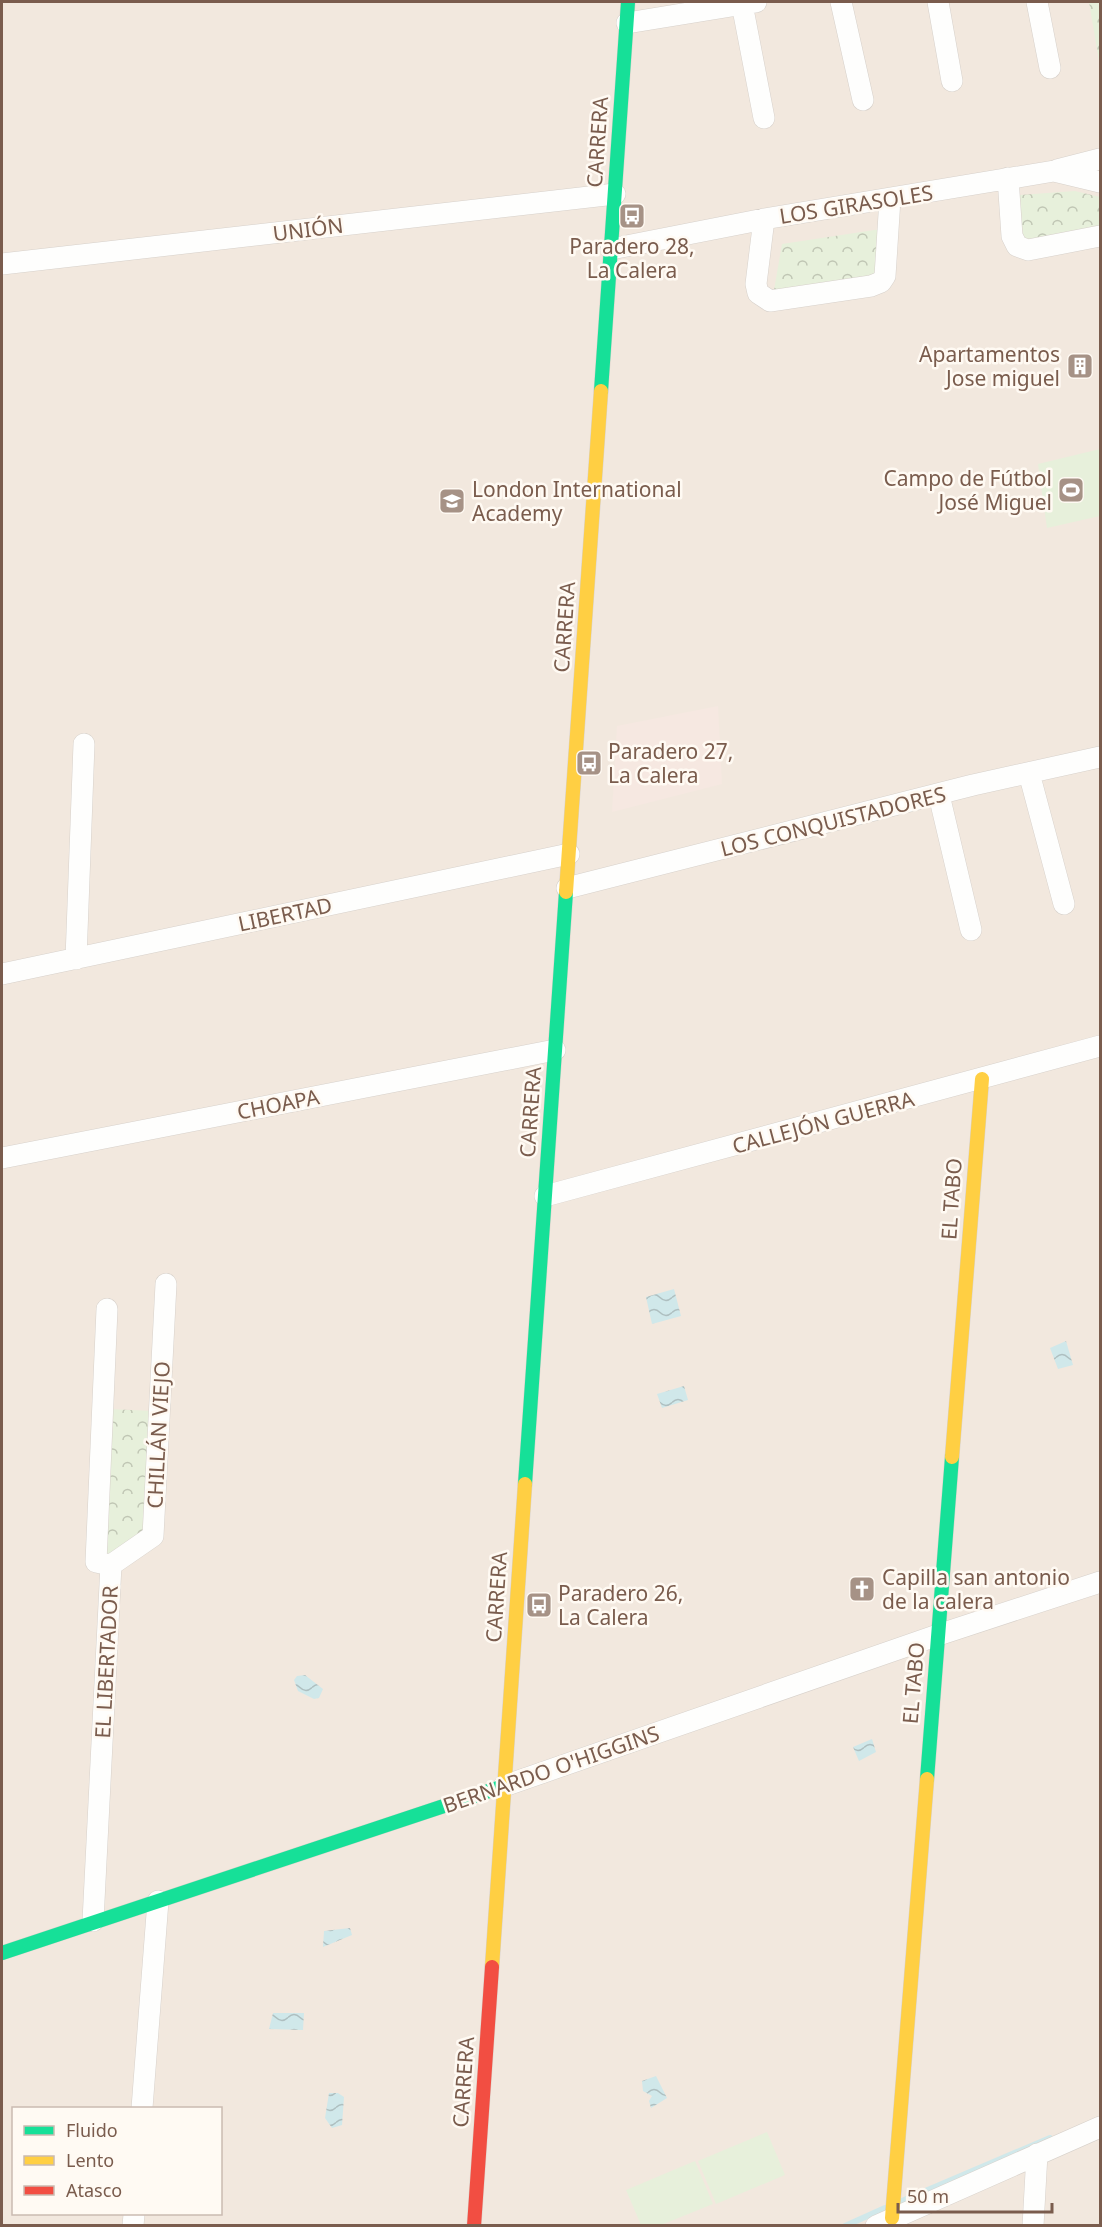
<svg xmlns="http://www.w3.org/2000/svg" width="1102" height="2227" font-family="'Noto Sans',sans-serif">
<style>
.residential{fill:#f2e8de;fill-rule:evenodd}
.commercial{fill:#f6e8e1}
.forest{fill:url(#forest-crowns)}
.garden{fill:#e7f0db}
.water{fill:url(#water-waves)}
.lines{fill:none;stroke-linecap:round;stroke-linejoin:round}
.stream{stroke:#d0e8ea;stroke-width:6}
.street-casing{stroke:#d7d1cb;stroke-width:22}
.fast-casing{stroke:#d9d2cb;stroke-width:15}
.slow-casing{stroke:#d9d2cb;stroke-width:15}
.jam-casing{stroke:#d9d2cb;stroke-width:15}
.street{stroke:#fefefd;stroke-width:21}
.fast{stroke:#16e098;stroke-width:14}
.slow{stroke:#ffcf43;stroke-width:14}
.jam{stroke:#f24e42;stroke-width:14}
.labels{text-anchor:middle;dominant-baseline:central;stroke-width:5;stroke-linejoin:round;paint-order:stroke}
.street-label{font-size:21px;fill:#7a5c4d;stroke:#fffaf3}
.poi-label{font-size:21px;fill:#7a5c4d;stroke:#fffaf3;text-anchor:start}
</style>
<defs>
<pattern id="forest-crowns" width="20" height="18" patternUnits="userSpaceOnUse" patternTransform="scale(1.5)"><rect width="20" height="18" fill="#e7f0db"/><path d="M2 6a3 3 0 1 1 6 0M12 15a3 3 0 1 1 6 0" fill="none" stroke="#c0c6b4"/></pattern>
<pattern id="water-waves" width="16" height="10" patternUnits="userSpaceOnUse" patternTransform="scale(1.5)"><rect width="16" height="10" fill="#d0e8ea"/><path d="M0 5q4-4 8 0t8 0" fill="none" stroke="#aebfc0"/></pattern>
</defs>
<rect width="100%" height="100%" fill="#f9f5f0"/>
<path class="residential" d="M2,2H1100V2225L2,2226ZM14,2108H220V2214H14Z"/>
<path class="commercial" d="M718,706L722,784L612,812L617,726Z"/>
<path class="forest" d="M1089,2H1100V67Z
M1075,191L1100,197V228L1023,240L1020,195Z
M881,229L878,276L774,290L782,244Z
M109,1409L153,1411L148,1533L116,1557L101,1556Z"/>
<path class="garden" d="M1100,449V516L1047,528L1038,464Z
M767,2132L785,2175L716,2204L698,2161Z
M695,2161L713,2204L661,2225H641L626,2190Z"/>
<path class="water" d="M674,1289L681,1316L652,1324L646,1297Z
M1066,1341L1073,1365L1058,1369L1050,1348Z
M684,1386L688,1400L662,1408L657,1394Z
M305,1675L323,1689L319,1698L314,1699L298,1691L294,1680L297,1676Z
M872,1739L876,1752L859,1761L853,1747Z
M350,1928L352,1935L323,1947L324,1931Z
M273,2013H304L303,2030L269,2029Z
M656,2076L667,2098L651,2108L649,2101L652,2096L643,2091L642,2081Z
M329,2093H338L344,2097L342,2125L332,2128L325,2118Z"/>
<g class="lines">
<path class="stream" d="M902,2201L1050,2138
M845,2226L885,2208"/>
<defs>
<path id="street" d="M841,2L863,100
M938,2L952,81
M1037,2L1050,68
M742,4L764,118
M627,23L756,2
M1057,170L1100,159
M1008,178L1012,236L1017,246L1028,250L1100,236
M764,219L756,284L758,293L770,301L871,286L881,282L885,276L890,199
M611,249L764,219L1054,171L1100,182
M2,264L615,194
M1029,773L1064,904
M939,795L971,930
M567,888L973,785L1100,757
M76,959L84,744
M2,974L569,854
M2,1158L555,1050
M545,1196L1100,1046
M111,1565L153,1536L166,1284
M504,1786L938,1635L1100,1582
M93,1921L111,1565L96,1562L107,1309
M142,2108L158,1901
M133,2226L134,2214
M876,2226L1100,2127
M1033,2226L1037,2154"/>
<path id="fast" d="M601,391L628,2
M525,1484L566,892
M927,1779L952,1457
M2,1953L504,1786"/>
<path id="slow" d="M566,892L601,391
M952,1457L982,1079
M492,1967L525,1484
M892,2218L927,1779"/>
<path id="jam" d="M474,2226L492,1967"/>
</defs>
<use href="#street" class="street-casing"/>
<use href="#fast" class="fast-casing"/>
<use href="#slow" class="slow-casing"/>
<use href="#jam" class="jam-casing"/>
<use href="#street" class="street"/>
<use href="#fast" class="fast"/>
<use href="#slow" class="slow"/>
<use href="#jam" class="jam"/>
</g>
<defs>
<symbol id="bus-square" viewBox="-11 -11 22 22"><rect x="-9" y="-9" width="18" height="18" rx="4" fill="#a69286" stroke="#fffaf3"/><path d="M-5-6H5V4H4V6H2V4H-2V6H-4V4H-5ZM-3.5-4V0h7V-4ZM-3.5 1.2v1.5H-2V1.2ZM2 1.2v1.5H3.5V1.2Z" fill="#fff"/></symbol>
<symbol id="building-square" viewBox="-11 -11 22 22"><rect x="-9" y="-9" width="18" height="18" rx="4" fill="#a69286" stroke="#fffaf3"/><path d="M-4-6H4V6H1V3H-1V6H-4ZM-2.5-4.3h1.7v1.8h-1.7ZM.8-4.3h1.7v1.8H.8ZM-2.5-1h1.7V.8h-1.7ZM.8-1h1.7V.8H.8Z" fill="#fff"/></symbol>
<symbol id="stadium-square" viewBox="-11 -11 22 22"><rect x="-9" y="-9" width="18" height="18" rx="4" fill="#a69286" stroke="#fffaf3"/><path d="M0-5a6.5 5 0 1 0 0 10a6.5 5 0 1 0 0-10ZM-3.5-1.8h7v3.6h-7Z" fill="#fff"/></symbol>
<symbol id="school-square" viewBox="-11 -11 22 22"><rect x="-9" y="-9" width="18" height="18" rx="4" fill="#a69286" stroke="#fffaf3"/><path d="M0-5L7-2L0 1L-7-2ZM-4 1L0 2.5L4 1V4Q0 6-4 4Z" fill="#fff"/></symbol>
<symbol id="church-square" viewBox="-11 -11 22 22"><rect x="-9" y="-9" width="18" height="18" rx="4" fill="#a69286" stroke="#fffaf3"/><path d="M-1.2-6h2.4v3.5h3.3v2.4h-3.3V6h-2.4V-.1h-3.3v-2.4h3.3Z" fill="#fff"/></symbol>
</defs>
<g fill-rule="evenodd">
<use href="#bus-square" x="617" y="201" width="30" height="30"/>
<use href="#building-square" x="1065" y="351" width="30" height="30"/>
<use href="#stadium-square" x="1056" y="475" width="30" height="30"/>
<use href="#school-square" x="437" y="486" width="30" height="30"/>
<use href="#bus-square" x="574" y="748" width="30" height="30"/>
<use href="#church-square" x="847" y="1574" width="30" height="30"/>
<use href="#bus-square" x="524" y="1590" width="30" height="30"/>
</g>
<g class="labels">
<g class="street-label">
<text transform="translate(597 142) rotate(-86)">CARRERA</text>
<text transform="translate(856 204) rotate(-9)">LOS GIRASOLES</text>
<text transform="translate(308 229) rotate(-7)">UNIÓN</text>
<text transform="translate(564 627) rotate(-86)">CARRERA</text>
<text transform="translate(833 821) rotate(-14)">LOS CONQUISTADORES</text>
<text transform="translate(285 914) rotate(-12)">LIBERTAD</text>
<text transform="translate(278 1104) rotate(-11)">CHOAPA</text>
<text transform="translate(530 1112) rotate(-86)">CARRERA</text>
<text transform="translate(823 1122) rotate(-15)">CALLEJÓN GUERRA</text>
<text transform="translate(951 1199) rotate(-86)">EL TABO</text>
<text transform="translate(158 1435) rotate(-87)">CHILLÁN VIEJO</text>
<text transform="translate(496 1597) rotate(-86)">CARRERA</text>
<text transform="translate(106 1662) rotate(-87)">EL LIBERTADOR</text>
<text transform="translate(913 1683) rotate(-85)">EL TABO</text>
<text transform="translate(551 1769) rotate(-19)">BERNARDO O'HIGGINS</text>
<text transform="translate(463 2082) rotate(-86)">CARRERA</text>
</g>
<g class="poi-label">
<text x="632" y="246" text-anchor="middle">Paradero 28,<tspan x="632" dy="24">La Calera</tspan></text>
<text x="1060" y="354" text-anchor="end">Apartamentos<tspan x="1060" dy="24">Jose miguel</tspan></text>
<text x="1052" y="478" text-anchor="end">Campo de Fútbol<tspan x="1052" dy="24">José Miguel</tspan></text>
<text x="472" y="489">London International<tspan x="472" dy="24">Academy</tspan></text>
<text x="608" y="751">Paradero 27,<tspan x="608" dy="24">La Calera</tspan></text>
<text x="882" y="1577">Capilla san antonio<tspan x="882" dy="24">de la calera</tspan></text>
<text x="558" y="1593">Paradero 26,<tspan x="558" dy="24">La Calera</tspan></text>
</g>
</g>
<rect width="1102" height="2227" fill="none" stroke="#7a5c4d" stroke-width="6"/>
<rect x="12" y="2107" width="210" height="108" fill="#fffaf3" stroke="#cabbb1" stroke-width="1.5"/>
<rect x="24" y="2126" width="30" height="9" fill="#16e098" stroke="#cabbb1" stroke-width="1.5"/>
<text x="66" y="2137" font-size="18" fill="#7a5c4d">Fluido</text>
<rect x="24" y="2156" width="30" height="9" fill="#ffcf43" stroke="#cabbb1" stroke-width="1.5"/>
<text x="66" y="2167" font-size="18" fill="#7a5c4d">Lento</text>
<rect x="24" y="2186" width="30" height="9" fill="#f24e42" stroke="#cabbb1" stroke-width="1.5"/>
<text x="66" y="2197" font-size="18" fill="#7a5c4d">Atasco</text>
<path d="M898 2203v9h154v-9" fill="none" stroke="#7a5c4d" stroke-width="3"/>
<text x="907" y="2203" font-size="18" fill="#7a5c4d" stroke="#fffaf3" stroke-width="4.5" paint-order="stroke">50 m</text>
</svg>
